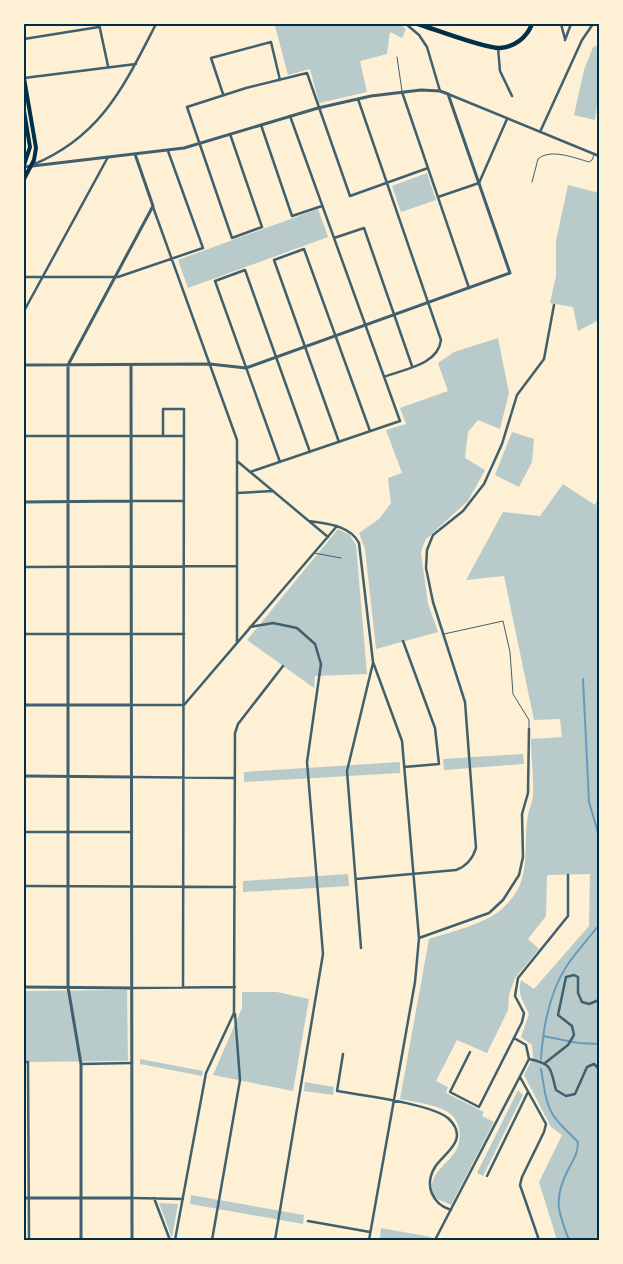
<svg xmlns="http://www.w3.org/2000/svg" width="623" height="1264" font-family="'Times New Roman',serif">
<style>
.green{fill:#b9caca}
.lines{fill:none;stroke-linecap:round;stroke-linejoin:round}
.stream{stroke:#669bbc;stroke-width:2}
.service{stroke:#3f606c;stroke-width:1}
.minor{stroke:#3f606c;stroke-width:2.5}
.tertiary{stroke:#3f606c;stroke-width:3}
.secondary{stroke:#003049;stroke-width:4}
.trunk{stroke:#003049;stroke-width:4.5}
.neatline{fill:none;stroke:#003049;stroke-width:2}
</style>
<rect width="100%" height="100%" fill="#fdf0d5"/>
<path class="green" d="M249,24H400L406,29L402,38L390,32L387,54L360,61L367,92L319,103L310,69L288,75L275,26Z
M599,45V92L595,120L574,115L584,70L593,47Z
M427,173L436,200L401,212L392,186Z
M568,185L599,193V320L578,331L573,307L550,303L556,276V241Z
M318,209L328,237L188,288L178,260Z
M498,338L509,393L500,429L478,420L468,432L465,458L485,470L468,501L426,539L423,546L421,553L428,604L438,632L376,649L365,549L359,533L379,519L391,503L388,478L402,473L386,430L406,424L400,408L448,391L438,363L454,352Z
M512,432L534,439L532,462L519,487L495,475Z
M563,484L595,505L599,497V1240H557L539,1182L562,1135L551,1127L524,1075L533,1057L532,1045L521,1037L529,1014C523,1001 517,994 521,980L534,989L589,926L590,874L547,875L546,916L528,939L539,949L515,978L509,995L508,1010L487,1053L457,1040L436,1081L448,1087L446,1093L484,1112L482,1116L494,1122L451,1205L435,1198C424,1177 445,1167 455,1152C464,1138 460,1118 446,1111C433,1104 415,1102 400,1099L429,939C452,931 484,925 503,908C534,880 522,850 528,815C529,809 532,803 533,797C534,778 531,758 531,739L562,737L560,719L534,720L504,576L466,580L503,512L540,516Z
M338,529L350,535L356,545L367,674L315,676L314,688L247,640Z
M523,754L524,764L444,770L443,759Z
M400,762V773L244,782V772Z
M348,874L349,886L243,892V881Z
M127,990L128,1061L24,1062V991Z
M242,992H277L309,999L293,1091L213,1075L242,1008Z
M140,1059L203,1071L202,1076L140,1064Z
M305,1082L334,1087L333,1095L304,1091Z
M518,1090L523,1095L483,1176L477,1173Z
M191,1195L304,1215L303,1224L190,1204Z
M159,1203L178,1204L172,1238Z
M381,1228L431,1237L430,1240L380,1238Z"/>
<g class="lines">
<path class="stream" d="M583,679L589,802L599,836
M543,1036L578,1043L599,1044
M541,1059C543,1027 549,992 568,964C577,951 589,938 599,925
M541,1069C548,1112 547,1112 578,1142C578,1154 573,1160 568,1170C553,1199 558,1212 569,1240"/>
<path class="service" d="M397,57L402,91
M532,182L538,159C550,148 575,158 589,162L592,160L594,155
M314,553L341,558
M444,634L503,621L510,652L513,694L529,720V728"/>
<path class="minor" d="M99,24L108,66
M406,24L419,35L427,47L440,91
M561,24L565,39
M24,39L99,27
M565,40L571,24
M498,48L500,71L512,96
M24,78L136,64
M402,92L469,288
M223,94L211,58L271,42L280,80
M448,94L599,156
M358,99L441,340C438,365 404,369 384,377
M261,125L292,216L322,206
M540,132L582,40L593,24
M230,134L262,227L232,238L187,107L246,88L307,73L350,196L428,168
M32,165C101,137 124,86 156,24
M438,197L479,183L507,119
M153,207L237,440V643
M334,238L364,228L412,366
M24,277H118L203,248L168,151
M24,311L108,157
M24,436H184
M163,436V409H184L183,987
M339,442L274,260L304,249L370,431
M237,461L328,537
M280,462L215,281L245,270L310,452
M250,472L400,421L290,116
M237,493L273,491
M131,501H184
M309,521C327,524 350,525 359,543L373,662L402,741L419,938L415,982L369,1240
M24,567L236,566
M250,627L273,623L297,628L315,644L321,664L307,762L323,954L275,1240
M24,634H184
M403,641L435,728L439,764L404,767
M132,705H184L337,526
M132,777L234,778
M24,832H132
M356,879L456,870C467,866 473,858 476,848L465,702L433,602L426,568L427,550L433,535L463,511L484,484L502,444L517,395L544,359L554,305
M24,886L235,887
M419,938L489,913L503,900L519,875L523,857L522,814L528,793L529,729
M361,948L347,771L373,663
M132,988L235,987
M470,1052L450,1092L479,1107L522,1022L524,1013L515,996L518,978L568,916V875
M343,1054L337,1091C361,1095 433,1104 449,1119C470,1140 444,1153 435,1167C424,1185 432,1204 451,1210
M529,1059C554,1064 550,1069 556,1090L566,1096L575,1094L587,1067L594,1064L599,1069
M24,1062H28L29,1240
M545,1063L568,1045L574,1035L572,1026L558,1015L566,977L574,975L578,977V993L582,1002L589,1004L599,1000
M81,1064L132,1063
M520,1077L546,1124L544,1132L522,1177L520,1185L539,1240
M487,1176L528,1092
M132,1198L183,1199
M154,1198L170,1240
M308,1221L370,1232
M175,1240L206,1073L234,1013L235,733L238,724L283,666
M212,1240L240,1080L235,1014
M435,1240L529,1059L526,1045L514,1038"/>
<path class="tertiary" d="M24,167L184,148L318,108L371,96L421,90L440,91L448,94L510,273L246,368L210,364L24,365
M131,365L132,1240
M24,502L131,501
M24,705H132
M24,776L132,777
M24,987L132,988
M24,1198H132
M81,1240V1064L68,987V365L153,206L135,154"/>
<path class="secondary" d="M24,78L36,148L34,160L24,179
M24,111L30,147L24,165"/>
<path class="trunk" d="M418,24C434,29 486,49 500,48C515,47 527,37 532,24"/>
</g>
<rect width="623" height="1264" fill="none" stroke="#fdf0d5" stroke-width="50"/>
<rect x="25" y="25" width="573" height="1214" class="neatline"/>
</svg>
